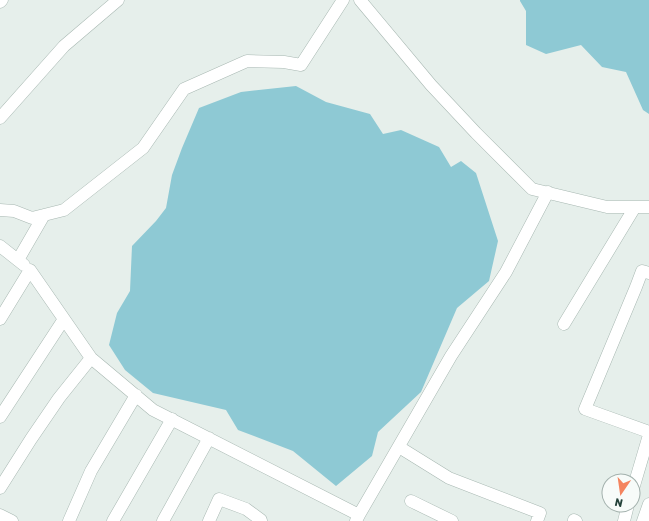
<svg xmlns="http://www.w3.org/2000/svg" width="649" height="521" font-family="Rubik,sans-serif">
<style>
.water{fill:#8ec9d4}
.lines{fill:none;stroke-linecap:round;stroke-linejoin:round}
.minor-casing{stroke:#a8b8b2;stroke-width:13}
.tertiary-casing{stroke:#a8b8b2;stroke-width:13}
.minor{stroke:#fff;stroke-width:12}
.tertiary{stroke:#fff;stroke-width:12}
</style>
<rect width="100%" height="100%" fill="#e6efeb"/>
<path class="water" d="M520,0H649V114L643,110L626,72L602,67L581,45L546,54L526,45V11L520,1Z
M296,86L326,102L370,114L383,134L401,130L439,147L451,167L461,161L476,173L498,241L489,281L457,308L421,392L378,432L372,456L336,486L293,451L238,430L226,410L153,393L125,370L109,345L117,313L130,291L132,246L156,221L166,208L172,175L182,148L199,108L241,92Z"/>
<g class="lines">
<defs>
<path id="minor" d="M360,0L431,85L476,133L532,189L607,207H649
M0,2L2,0
M0,210L14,211L32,218L64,210L143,148L184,89L247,61L284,62L301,65L343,0
M0,246L24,265
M18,260L44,215
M649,273L642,271L636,287L585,409L649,432
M0,319L30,270L91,358L153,410L359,515L356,521
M564,324L635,207
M0,417L64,319
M399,447L449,478L540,513L537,521
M0,488L31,439L59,398L91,358
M633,489L649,435
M411,501L452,521
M0,515L12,521
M359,515L451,356L506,272L548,192
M574,520L576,521
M69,521L91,471L136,395
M113,521L172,419
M163,521L209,438
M209,521L219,499L246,509L261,520V521
M624,521L628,505
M643,521L649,504"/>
<path id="tertiary" d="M0,118L64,46L118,0"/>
</defs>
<use href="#minor" class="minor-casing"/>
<use href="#tertiary" class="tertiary-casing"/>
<use href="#minor" class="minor"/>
<use href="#tertiary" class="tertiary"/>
</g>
<g transform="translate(621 493) rotate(193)"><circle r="19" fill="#f7fbf9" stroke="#a3b1ad"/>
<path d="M0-3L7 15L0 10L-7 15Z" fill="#f4845f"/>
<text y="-6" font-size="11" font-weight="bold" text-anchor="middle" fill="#24423a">N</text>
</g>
</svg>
